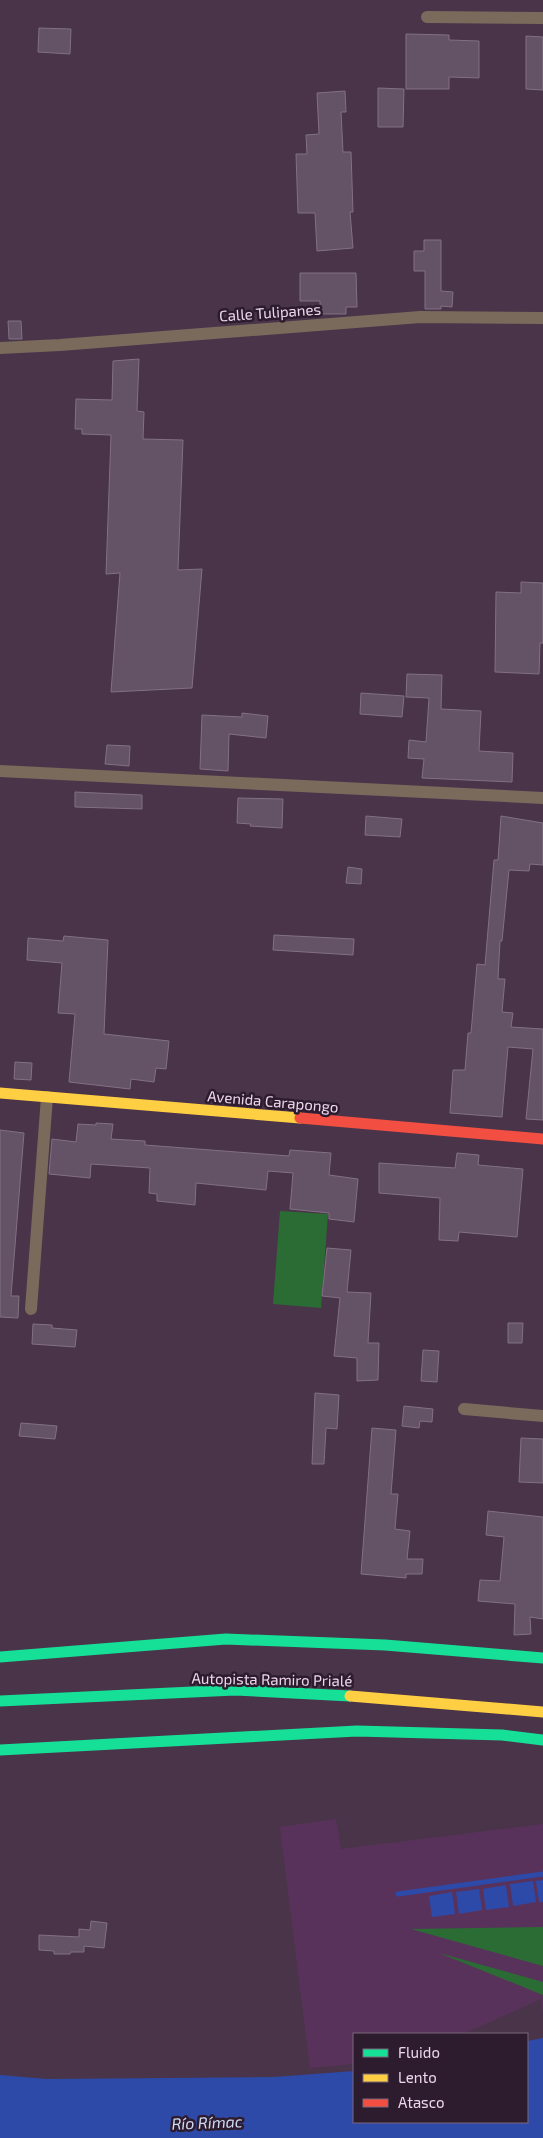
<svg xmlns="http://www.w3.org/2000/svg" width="543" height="2138" font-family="'Exo 2',sans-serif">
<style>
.built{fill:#59325b}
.green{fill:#2b6c34}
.water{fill:#2d4aa8}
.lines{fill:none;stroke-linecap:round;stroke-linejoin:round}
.stream{stroke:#2d4aa8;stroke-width:5}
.building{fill:#645366;stroke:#827083}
.street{stroke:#796a5b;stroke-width:12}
.fast{stroke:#16e098;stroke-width:11}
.slow{stroke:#ffcf43;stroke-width:11}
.jam{stroke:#f24e42;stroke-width:11}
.labels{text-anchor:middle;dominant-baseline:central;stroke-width:5;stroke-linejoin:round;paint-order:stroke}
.street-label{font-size:15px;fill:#eed7ee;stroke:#2d1c2e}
.water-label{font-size:16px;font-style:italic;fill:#cfdbf6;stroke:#2d1c2e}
</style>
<rect width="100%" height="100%" fill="#49344a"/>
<path class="built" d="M336,1819L341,1849L543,1824V2014L541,1999L463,2034H354V2064L310,2068L280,1827Z"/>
<path class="green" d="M280,1211L328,1214L321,1308L273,1304Z
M543,1927V1966L411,1929Z
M439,1953L543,1982V1995Z"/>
<path class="water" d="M543,1880V1902H539L536,1881Z
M533,1881L536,1902L513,1906L510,1884Z
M506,1885L509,1907L486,1910L483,1889Z
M479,1889L482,1910L459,1914L456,1892Z
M452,1892L455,1914L432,1917L429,1896Z
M543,2038V2138H0V2075L47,2079L274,2077L354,2071V2122H527V2041Z"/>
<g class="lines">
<path class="stream" d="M398,1894L543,1874"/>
</g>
<path class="building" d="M39,28L71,29L70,54L38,52Z
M406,34L449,35V40L479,41V78L449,77V89H406Z
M526,36L543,37V90L526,89Z
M378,88L404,89L403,127H378Z
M345,91L346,112H341L343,152H351L353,212H350L353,248L317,251L315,213H298L296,154H307L306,135L319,134L317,93Z
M424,240H441V291L453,292L452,307L441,306V309H425V271H414V251H424Z
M300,273H356L357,307H346V314H320V301H300Z
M8,321H21L22,339H9Z
M139,359L137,411L144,412L143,439L183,440L178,570L202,569L192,688L111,692L120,573L106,574L111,435L82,434V429H75L76,399L112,400L113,361Z
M521,582L543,583V643H540L539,674L495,672L496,592L521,593Z
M407,674L442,675L441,709L481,711L479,751L513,753L512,782L422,778L424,759L408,758L409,740L426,742L429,698L406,697Z
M361,693L404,696L402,717L360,714Z
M242,713L268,716L266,738L229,734L228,771L200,769L202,715L242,717Z
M107,745L130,746L129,766L105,764Z
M75,792L142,795V809L75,807Z
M238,798L283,799L282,828L250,826L251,824L237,823Z
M366,816L402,819L400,837L365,835Z
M501,816L543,823V865L530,864L529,871L509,870L502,941H500L498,979H505L502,1012L513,1013L511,1027L543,1029V1120L526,1119L533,1049L508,1047L502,1117L450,1113L453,1070H465L468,1033H471L477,964L485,965L494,860H498Z
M348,867L362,869L361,884L346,883Z
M274,935L354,939L353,955L273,950Z
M64,936L108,940L104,1034L169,1041L166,1069L156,1068L154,1082L131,1079L130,1089L69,1082L75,1014L58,1013L62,963L27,960L28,938L63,941Z
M15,1062L32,1063L31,1080L14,1079Z
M96,1123L113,1124L111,1139L145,1141V1145L289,1156L290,1150L331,1153L329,1175L358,1179L354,1222L329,1219V1213L290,1209L293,1173L268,1171L266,1190L196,1183L195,1205L157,1201V1194L149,1193L150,1168L91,1164L90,1178L49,1174L52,1139L76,1142L78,1124L96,1125Z
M0,1130L24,1133L11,1296H19L18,1318L0,1317Z
M457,1153L479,1155L478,1165L523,1169L517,1237L459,1232L458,1241L439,1240L440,1198L379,1193V1163L455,1168Z
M327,1248L351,1250L347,1292L371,1293L368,1343H379L378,1380L357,1381V1358L334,1356L340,1298L322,1296Z
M508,1323H523L522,1343H508Z
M33,1324L52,1325V1328L77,1330L75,1347L32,1344Z
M423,1350L439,1351L437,1382L421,1381Z
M315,1393L339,1395L337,1429L326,1428L324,1464H312Z
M404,1406L433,1409L432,1422L420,1421L419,1428L402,1426Z
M21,1423L57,1426L55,1439L19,1436Z
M372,1428L396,1430L391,1494H398L395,1529L410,1531L407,1559H423L422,1574H406V1578L361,1574Z
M521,1438L543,1439V1483L519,1482Z
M488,1511L543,1517V1619L530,1617L531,1634L514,1635L515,1604L478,1601L480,1580L500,1581L504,1537L486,1535Z
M91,1921L107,1923L104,1948L84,1946V1952H71L70,1954H54V1951L39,1950V1935L79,1937V1929L90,1930Z"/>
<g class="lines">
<path class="street" d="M427,17L543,18
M0,348L60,345L420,317L543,318
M0,771L543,798
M31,1309L47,1097
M464,1409L543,1416"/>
<path class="fast" d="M0,1657L226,1639L385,1645L543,1658
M0,1701L235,1690L350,1696
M0,1750L357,1731L502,1735L543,1740"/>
<path class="slow" d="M0,1093L300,1118
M350,1696L543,1712"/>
<path class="jam" d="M300,1118L543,1139"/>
</g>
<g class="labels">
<g class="street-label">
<text transform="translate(270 312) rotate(-4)">Calle Tulipanes</text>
<text transform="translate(273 1101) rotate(5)">Avenida Carapongo</text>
<text transform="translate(272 1679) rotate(1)">Autopista Ramiro Prialé</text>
</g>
<g class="water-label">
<text transform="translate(207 2122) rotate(-2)">Río Rímac</text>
</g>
</g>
<rect x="353" y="2033" width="175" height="90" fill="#2d1c2e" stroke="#7a677b"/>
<rect x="363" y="2049" width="25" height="8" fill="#16e098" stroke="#7a677b"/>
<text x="398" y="2058" font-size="15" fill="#eed7ee">Fluido</text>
<rect x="363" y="2074" width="25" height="8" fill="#ffcf43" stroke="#7a677b"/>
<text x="398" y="2083" font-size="15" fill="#eed7ee">Lento</text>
<rect x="363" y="2099" width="25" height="8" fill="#f24e42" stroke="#7a677b"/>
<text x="398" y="2108" font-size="15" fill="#eed7ee">Atasco</text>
</svg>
